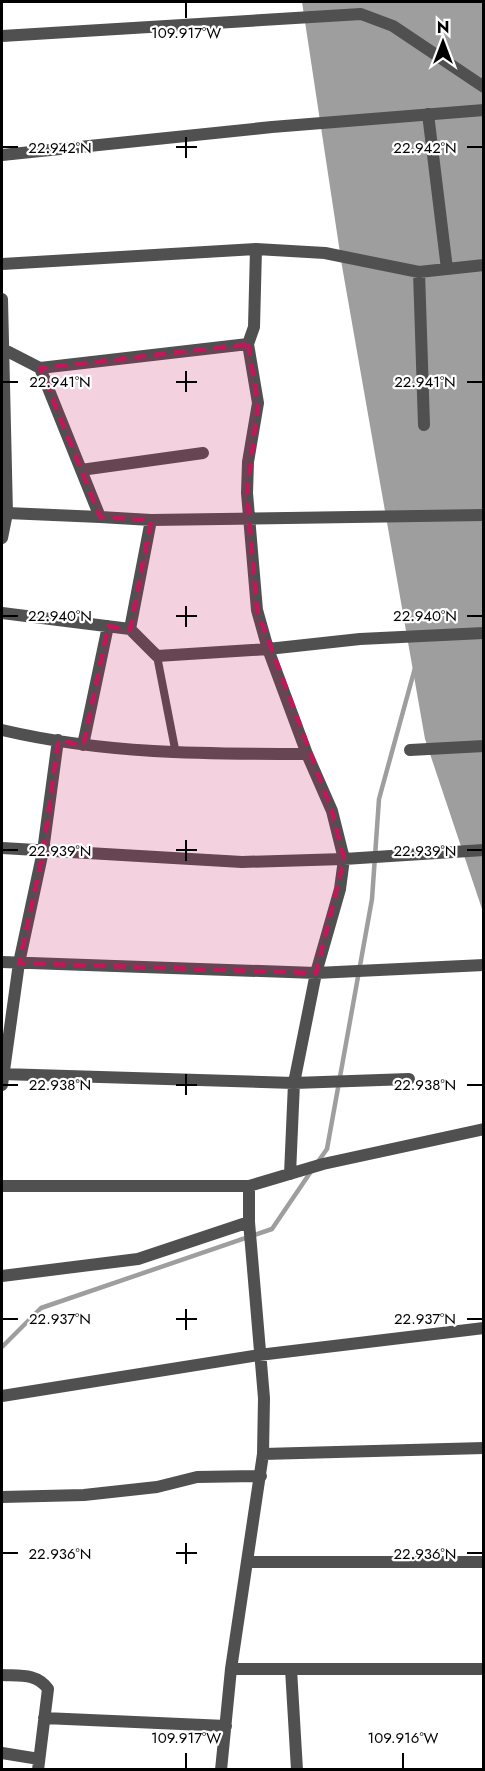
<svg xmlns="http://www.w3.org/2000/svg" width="485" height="1771" font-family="Jost,sans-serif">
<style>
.water{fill:#9e9e9e}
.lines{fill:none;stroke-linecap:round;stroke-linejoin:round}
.stream{stroke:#9e9e9e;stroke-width:4.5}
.lane{stroke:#505050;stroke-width:8}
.street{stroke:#505050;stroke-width:12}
.marked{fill:#c2185b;fill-opacity:0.2;stroke:#c2185b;stroke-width:4.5;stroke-dasharray:12 8;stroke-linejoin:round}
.ticks{fill:none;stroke:#000;stroke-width:2}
.ticks-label{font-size:15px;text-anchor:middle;fill:#000;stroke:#fff;stroke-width:4.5;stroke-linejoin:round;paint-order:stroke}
</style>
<rect width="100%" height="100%" fill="#fff"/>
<path class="water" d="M302,2H483V912L425,739L342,266Z"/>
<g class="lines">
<path class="stream" d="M317,1163L327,1149L372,899L379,799L415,668
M2,1347L41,1308L272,1229L312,1170"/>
<path class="lane" d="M157,656L176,754"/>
<path class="street" d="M2,36L361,14L393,26L484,87
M428,114L447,269
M2,155L272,127L484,110
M256,249L254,327L248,344L258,403L248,462L247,493L257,610L268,649L360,639L484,633
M2,264L256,249L325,253L419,272L484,265
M419,272L424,425
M2,299L7,513L2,538
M3,349L40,368L100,517L151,520L130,629L157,656L268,649L307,754L332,811L344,859L340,889L316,973L294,1083L290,1174
M40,368L248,344
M81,470L203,453
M7,513L100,517
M151,520L484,515
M2,613L130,629
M2,730C104,754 202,754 307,754
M83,745L108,626
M410,750L484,746
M2,848L242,862L344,859L484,850
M2,962L316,973L484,965
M2,1074L294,1083L409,1079
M2,1085L19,963L43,851L58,740
M2,1186H249L323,1164L484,1129
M2,1276L138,1259L249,1222
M2,1396L259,1355L484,1328
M263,1454L484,1448
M2,1497L84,1495L157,1487L197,1477L261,1476
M249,1562H484
M231,1669H484
M291,1669L297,1770
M2,1675C19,1676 37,1673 48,1689L38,1770
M44,1718L226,1726
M2,1753L39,1759
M221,1770L231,1669L263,1454L264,1398L249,1222V1186"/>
</g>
<path class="marked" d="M248,344L258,403L247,493L257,610L332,811L344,859L316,973L19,963L43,851L58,740L83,745L108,626L130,629L151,520L100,517L40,368Z"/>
<path class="ticks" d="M186,3V18M186,137V158M3,147H18M176,147H197M467,147H482M186,371V392M3,382H18M176,382H197M467,382H482M186,606V627M3,616H18M176,616H197M467,616H482M186,840V861M3,850H18M176,850H197M467,850H482M186,1074V1095M3,1085H18M176,1085H197M467,1085H482M186,1309V1330M3,1319H18M176,1319H197M467,1319H482M186,1543V1564M3,1553H18M176,1553H197M467,1553H482M186,1753V1768M403,1753V1768"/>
<g class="ticks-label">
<text x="186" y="38">109.917°W</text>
<text x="60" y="153">22.942°N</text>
<text x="425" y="153">22.942°N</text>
<text x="60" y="387">22.941°N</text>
<text x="425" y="387">22.941°N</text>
<text x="60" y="621">22.940°N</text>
<text x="425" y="621">22.940°N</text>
<text x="60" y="856">22.939°N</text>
<text x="425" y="856">22.939°N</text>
<text x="60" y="1090">22.938°N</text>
<text x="425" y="1090">22.938°N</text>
<text x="60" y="1324">22.937°N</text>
<text x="425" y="1324">22.937°N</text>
<text x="60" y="1559">22.936°N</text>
<text x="425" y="1559">22.936°N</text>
<text x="186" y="1743">109.917°W</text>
<text x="403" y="1743">109.916°W</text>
</g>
<rect width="485" height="1771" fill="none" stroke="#000000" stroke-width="6"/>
<g transform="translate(443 42)" stroke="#ffffff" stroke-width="4.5" paint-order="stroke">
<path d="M0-4.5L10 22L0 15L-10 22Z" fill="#000000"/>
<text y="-9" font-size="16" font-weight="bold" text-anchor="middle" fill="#000000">N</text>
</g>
</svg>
